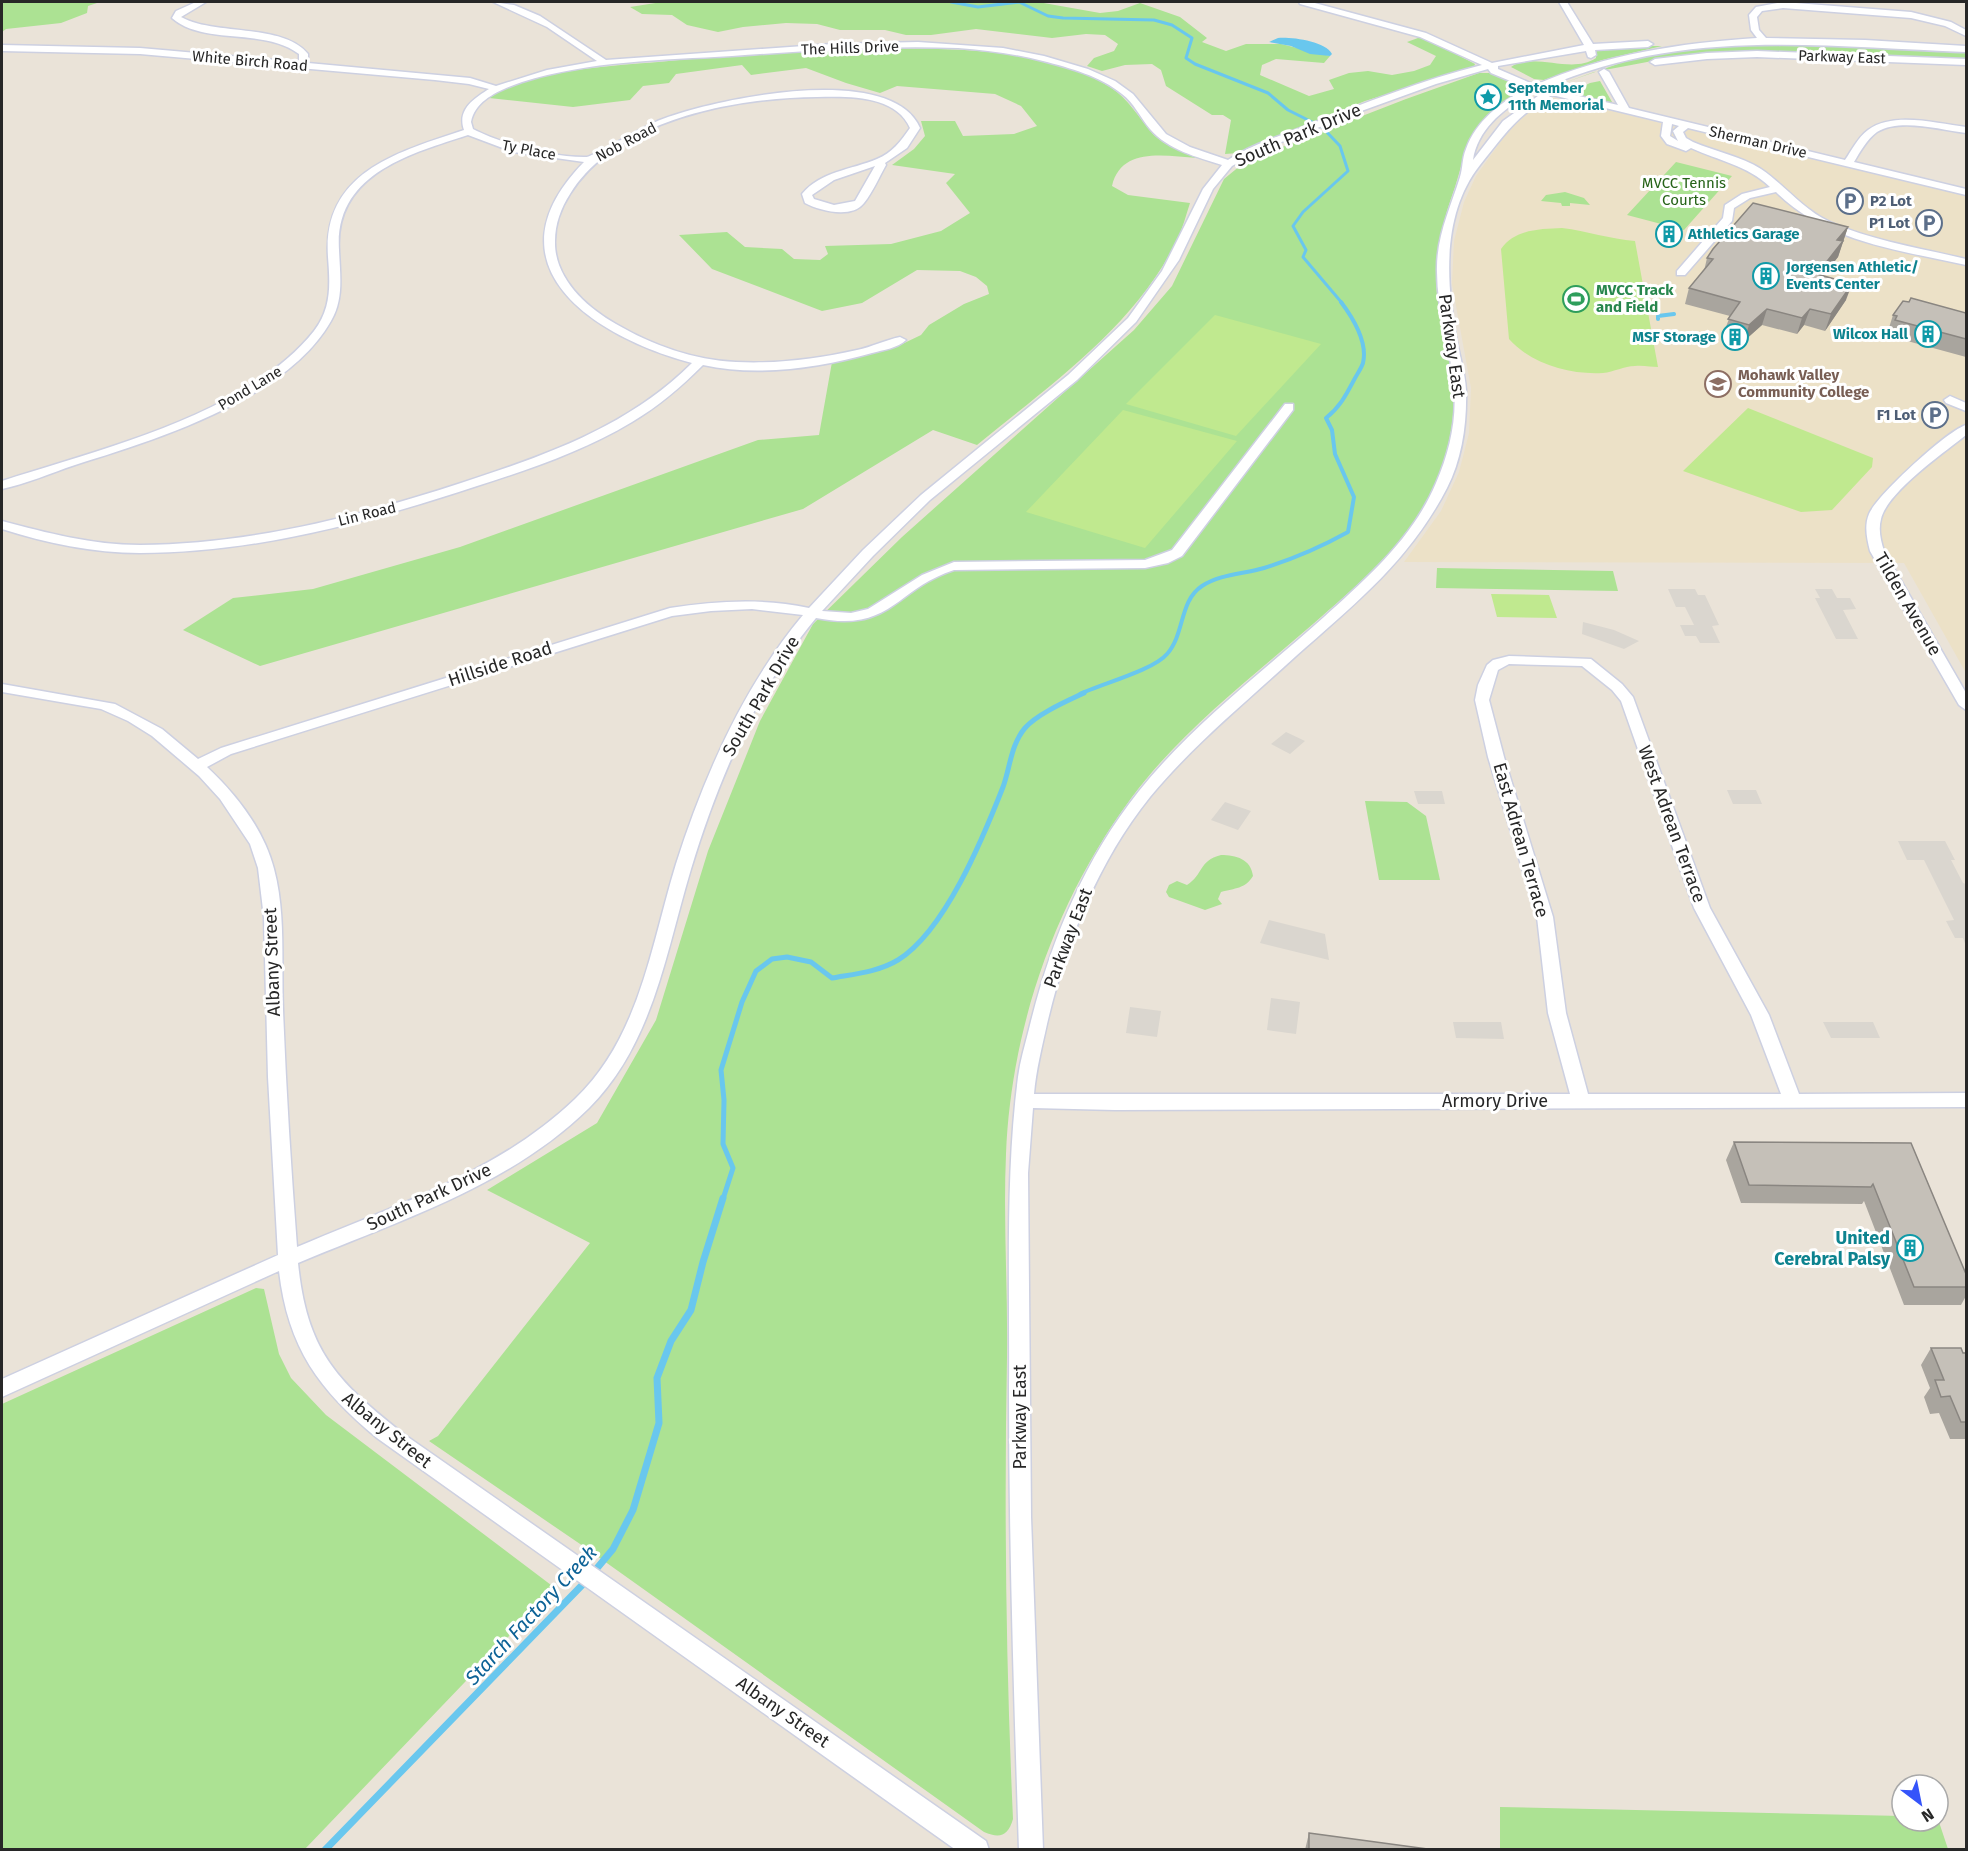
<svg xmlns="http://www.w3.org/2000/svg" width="1968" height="1851" font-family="'Fira Sans',sans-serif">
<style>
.education{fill:#ece1c7}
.green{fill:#ace293}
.pitch{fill:#c0e98f}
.plaza{fill:#dad6cf}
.water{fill:#69c7ee}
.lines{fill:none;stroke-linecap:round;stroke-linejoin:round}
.stream-far3{stroke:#69c7ee;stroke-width:3}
.stream-far2{stroke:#69c7ee;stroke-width:4}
.stream-far1{stroke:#69c7ee;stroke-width:5}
.stream{stroke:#69c7ee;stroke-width:7}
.minor-casing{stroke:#cdd0e1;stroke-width:3}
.minor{fill:#fff;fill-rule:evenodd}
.wall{fill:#a9a59e}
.shaded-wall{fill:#8a8681}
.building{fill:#c5c0b8;stroke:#8a8681;stroke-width:1.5}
.labels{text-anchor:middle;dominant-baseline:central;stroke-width:6;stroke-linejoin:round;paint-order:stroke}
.far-street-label{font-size:15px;fill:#272727;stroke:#fff}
.far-culture-label{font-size:15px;font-weight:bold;fill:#0d838f;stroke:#fff;text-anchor:start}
.far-park-label{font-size:15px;fill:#266318;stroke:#fff}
.far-service-label{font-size:15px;font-weight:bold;fill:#4e5e75;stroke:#fff;text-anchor:end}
.far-leisure-label{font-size:15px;font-weight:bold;fill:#27864d;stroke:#fff;text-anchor:start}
.far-education-label{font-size:15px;font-weight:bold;fill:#785e54;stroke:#fff;text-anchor:start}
.street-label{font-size:18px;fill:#272727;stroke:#fff}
.culture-label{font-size:18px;font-weight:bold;fill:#0d838f;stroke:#fff;text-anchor:end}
.water-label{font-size:20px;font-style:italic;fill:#0c6296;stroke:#fff}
</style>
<rect width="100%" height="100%" fill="#eae3d8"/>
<path class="education" d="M1552,98L1577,102L1685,129H1692L1966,195V673L1904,563L1404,562L1441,511L1459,472L1469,433L1471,388L1452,284L1454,241L1464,202L1476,176L1513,124L1538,104Z"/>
<path class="green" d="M2,2H100L88,6L87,13L61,23L6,29L2,32Z
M662,2H1038L1100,13L1118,11L1140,3L1180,17L1207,38L1202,42L1226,51L1246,44H1281L1330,56L1324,63L1276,59L1262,65L1260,75L1309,96L1334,89L1329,80L1349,73L1368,71L1392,75L1414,71L1430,65L1436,56L1407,42L1418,38H1425L1475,64L1474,67L1365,101L1238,153L1225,154L1231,120L1223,115H1212L1166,86L1161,70L1152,64L1125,65L1102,71L1087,66L1094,58L1114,51L1118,44L1105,35L1086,34L1052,38L976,29L931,35H906L885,30H840L817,24L786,23L743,27L718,32L687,25L672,15L642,14L630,7Z
M1767,44L1966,51V61L1829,54L1663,59L1594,72L1561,84L1632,59L1692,48Z
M1646,46H1662L1602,60L1544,80L1534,79L1511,67C1534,51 1571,75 1596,58V50Z
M887,49C956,48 1050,49 1110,87C1128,98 1139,118 1153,134C1165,146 1182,152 1197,158C1166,156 1121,146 1112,186L1128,195L1190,203C1186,215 1183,227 1178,238C1136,326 1050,385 977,445L933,430L803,509L260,666L183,630L233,598L313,589L460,547L758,440L819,435L832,362L896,347L921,335L929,325L964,304L989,294L987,286L976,277L960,271L917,270L862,303L822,311L712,269L679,235L727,232L745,247L782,249L794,259L820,260L828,254L825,246L891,244L941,231L970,213L946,183L955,174L892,165L914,149L925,136L921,121H955L963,136L1014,134L1037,126L1021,106L995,94L897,86L880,93L846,83L806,68L751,75L742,65L676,74L669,83L643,86L630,100L573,107L489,98C528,70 610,66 658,62C734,55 810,51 887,49Z
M1479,73H1491L1524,88C1500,105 1476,120 1466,150C1462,162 1459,174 1455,187C1444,218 1436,247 1436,280C1437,316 1450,350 1453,385C1456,417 1449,449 1437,479C1413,539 1361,582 1313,624C1251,678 1182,730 1132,797C1056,899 1011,1027 1006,1154C1003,1222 1008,1289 1007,1357C1004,1511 1006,1666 1013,1819C1008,1836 1000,1839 984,1832L583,1546L429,1441L438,1436L590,1243L487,1190L597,1123L656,1020L708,851L760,721L813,624L902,537L1134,330L1172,286L1224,179L1246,161L1406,99Z
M1600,81L1612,102H1604L1571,92L1590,83Z
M1676,162L1732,176L1684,230L1627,215Z
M1565,192L1584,198L1590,205L1570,203V206H1562L1561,203L1541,201L1546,195Z
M1437,568L1613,571L1618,591L1436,588Z
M1365,801L1407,802L1426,816L1440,880H1379Z
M1221,855C1236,855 1251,859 1253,876C1245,889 1235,888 1221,892L1218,899L1222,904L1205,910L1169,897L1166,892L1169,885L1177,881L1187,885C1204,874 1198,861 1221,855Z
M256,1288L264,1289L279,1354L291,1378L326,1415L555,1588L305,1849H2V1404Z
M1500,1807L1902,1816V1821H1938V1819L1948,1849H1500Z"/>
<path class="pitch" d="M1562,228C1587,231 1610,239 1635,241L1658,367C1651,367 1643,365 1635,366C1624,366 1614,372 1603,373C1570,375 1531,364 1509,339L1501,249C1515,229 1540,229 1562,228Z
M1215,315L1321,344L1236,436L1126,404Z
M1748,408L1873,458L1872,467L1832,510L1801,512L1683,471Z
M1123,410L1237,441L1145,548L1026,512Z
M1491,594L1549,595L1557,618L1497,617Z"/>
<path class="plaza" d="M1668,589H1695L1698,595H1705L1719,625L1712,626L1720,643H1700L1696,636H1685L1680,625H1694L1685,607H1676Z
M1815,589H1832L1837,598H1850L1856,609L1843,610L1858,639H1836L1815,598H1820Z
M1583,622L1614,630L1639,641L1624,649L1582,634Z
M1286,732L1305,741L1290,754L1271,744Z
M1727,790H1756L1762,804H1733Z
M1414,791H1442L1445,804H1418Z
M1225,802L1251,811L1238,830L1211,820Z
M1898,841H1945L1955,860H1951L1963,883L1966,884V946L1963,938H1955L1946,921L1954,920L1924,860H1907Z
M1269,920L1325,934L1329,960L1260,943Z
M1271,998L1300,1002L1296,1034L1267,1030Z
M1130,1007L1161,1011L1157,1037L1126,1033Z
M1453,1022H1501L1504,1039L1456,1038Z
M1823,1022H1873L1880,1038H1831Z"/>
<path class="water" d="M1278,38C1292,37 1325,41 1332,54L1330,56L1310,54L1291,46L1269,42Z"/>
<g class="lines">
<path class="stream-far3" d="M951,2L978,7L1019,2L1048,16L1063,18L1154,20L1172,25L1192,38L1186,58L1195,64L1268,93L1288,110L1322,127L1340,146L1348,171L1303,212L1293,226L1306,250L1303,257L1342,303"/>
<path class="stream-far2" d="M1658,319V316L1674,314
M1080,694C1101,684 1154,670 1167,654C1185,634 1179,601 1202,586C1220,574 1244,574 1264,568C1293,559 1321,547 1348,532L1354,497L1335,454L1332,430L1326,418C1340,407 1346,395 1354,380C1357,374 1361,369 1363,363C1368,342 1353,318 1341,302"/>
<path class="stream-far1" d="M723,1199L733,1168L723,1144L724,1100L721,1070L742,1002L756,971L772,959L787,957L811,962L832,978C854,974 878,972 898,960C945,931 983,838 1003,787C1010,768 1011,744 1025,728C1037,714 1067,701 1084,693"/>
<path class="stream" d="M593,1573L613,1549L633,1510L659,1423L657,1378L671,1341L691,1310L703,1262L723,1198
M325,1850L587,1580"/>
<defs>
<path id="minor" d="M196,2H206L181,17C215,36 284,23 308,54V63L470,78L496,86L547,70L597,61L547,27L493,2L514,5L540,16L606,60L832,44L918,42L1003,48L1044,56L1088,69L1115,81L1133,94L1166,134L1190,147L1228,160C1252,144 1281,136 1308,125C1365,103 1422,80 1482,65L1420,37L1300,4L1299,2H1311L1426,33L1492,63L1584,45L1559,2H1567L1593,44L1648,41L1653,44L1648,47L1595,50L1596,55L1591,58L1588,57L1586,51L1498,66V69L1535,85C1606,54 1681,43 1757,38L1751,30L1749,15L1756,7L1783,2L1911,12L1951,22L1966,30V36L1945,26L1911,18L1783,8L1762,11L1757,17L1759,30L1766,38L1865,40L1966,46V52C1822,47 1682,27 1544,88L1618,105L1599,72L1604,69L1609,72L1629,108L1845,160C1852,150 1858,137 1868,130C1894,111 1938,124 1966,127V133C1940,130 1901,118 1877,132C1867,139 1860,152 1854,162L1966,189V195L1688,128L1683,132L1686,138L1693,142C1716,152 1741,156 1761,169C1786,186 1802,209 1830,222C1873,241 1921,248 1966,259V265C1899,250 1826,242 1776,192L1750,198L1734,208L1732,221L1685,275H1677V271L1723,218L1725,205L1742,194L1770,187C1747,165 1719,161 1691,148L1686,151L1667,144L1661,136L1663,122L1552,95C1516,116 1505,134 1480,165C1442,213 1446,280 1456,337C1459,354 1465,372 1466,390C1467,423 1462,459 1447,488C1410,560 1355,604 1296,656C1246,702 1193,745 1150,797C1097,863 1066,943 1047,1024C1042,1047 1036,1070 1034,1094H1570L1548,1013L1537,917L1488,757L1475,700L1478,685L1487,665L1493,660L1509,656L1591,659L1622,684L1633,697L1710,908L1769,1015L1799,1094L1966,1093V1107L1115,1110L1033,1108L1028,1173L1031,1517L1043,1850H1019C1014,1696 1009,1543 1009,1389C1010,1286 1005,1179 1018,1077C1020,1061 1025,1045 1029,1029C1050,943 1083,861 1139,791C1191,726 1261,673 1324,617C1367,578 1413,538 1436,483C1449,453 1457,420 1454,388C1451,349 1437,311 1437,272C1436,237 1450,209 1460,177C1463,168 1462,158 1466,149C1476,121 1501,102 1527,88L1491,73L1488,69L1436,84L1353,114L1261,150L1232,166L1213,189L1179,260L1136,322L1077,380L930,500L873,556L822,611L851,613L868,609L922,575L954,562L1145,560L1172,550L1285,404H1293V410L1182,556L1168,563L1145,568L954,570C895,589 892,633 816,618C756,690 718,780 691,869C666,952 653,1044 589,1108C510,1186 398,1221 298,1263C307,1353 338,1382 405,1435L986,1841L989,1850H956L377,1438C319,1390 288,1348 279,1271L2,1397V1379L278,1255L268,1077L264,918L258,868L250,844L220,799L199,776L152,736L128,721L101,709L2,692V684L115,704L162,729L198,759L221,748L670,608C717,601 762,598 809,608L863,550L921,495L1068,375L1128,318L1162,271L1203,189L1222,165C1197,157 1168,150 1150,129C1140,117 1134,103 1122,94C1100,76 1070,68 1043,61C1016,54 986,50 958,48C882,45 807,51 732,56C662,60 589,61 522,82C502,89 475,99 471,122L473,129C502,144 555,158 587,157C593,156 647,125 660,120C713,99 891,61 920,128L907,148L885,163L886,165C879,177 873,192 864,203C852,219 820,211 805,203L802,194C821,171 851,170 877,159C892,153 901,141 910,128C896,95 848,96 817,97C735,98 617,119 570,194C561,208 555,224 555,241C554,278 586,307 616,324C652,345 694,360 736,362C776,364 818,359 857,350C872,347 885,340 900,337L906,340C898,348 883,350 872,353C819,368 757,377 703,365C681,387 659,406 632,422C584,451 530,469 477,486C368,522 255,553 140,553C93,553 46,543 2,529V521C48,533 92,545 140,545C250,544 357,517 461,483C544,456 628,427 692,363C594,337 483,265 584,162L513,152L468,135C410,154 334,174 339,250C340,275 344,299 331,321C287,399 156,440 75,465C51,473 26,484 2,489V481C100,449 247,415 314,331C332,308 330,283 328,257C322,172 398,152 464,130C457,110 473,99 489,89L469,84L435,80L140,54L2,51V45L140,48L299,62V54C263,27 204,46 172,18L176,11ZM1536,91L1542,93L1503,121L1473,160C1478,127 1508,105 1536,91ZM1672,124L1679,126L1673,131L1678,141L1670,136ZM875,166L855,201L834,205L814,199L812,195L834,180ZM752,609L803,615C743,687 704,776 676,864C651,945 640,1037 575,1099C498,1173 393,1206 297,1247C291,1168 286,1089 283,1010C281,963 286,914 274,869C264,830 236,794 207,767L231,754L672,616L711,611ZM1509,664L1582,666L1612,690L1621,701L1694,908L1751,1015L1781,1094H1588L1566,1013L1553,917L1504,757L1489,700L1498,670Z
M1757,51L1966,59V65L1757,57L1707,59L1655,65L1650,62L1655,59L1707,53Z
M1950,396L1966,403V411L1946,403L1944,400Z
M1966,425V435C1945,452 1887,492 1881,519C1878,530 1881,541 1884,551L1966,693V710L1959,705L1870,551C1867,539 1864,526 1869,514C1877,495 1948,430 1966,425Z"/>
</defs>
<use href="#minor" class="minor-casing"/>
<use href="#minor" class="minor"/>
</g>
<path class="wall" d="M1848,227L1838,257L1823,276L1846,300L1825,331L1804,325L1797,334L1762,325L1744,341L1723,335L1730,316L1685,304L1689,288L1704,271L1707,258Z
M1966,313V357L1889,336L1891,332L1888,331L1893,315Z
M1734,1142L1911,1143L1966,1274V1296L1961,1305H1904L1864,1201L1862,1204L1741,1203L1726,1160Z
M1931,1348L1966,1353V1439H1950L1939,1413L1930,1414L1924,1397L1930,1388L1921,1365Z
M1309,1833L1435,1850H1305Z"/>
<path class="shaded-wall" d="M1848,227L1838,257L1812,290L1817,274L1837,240Z
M1852,284L1846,300L1825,331L1831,314Z
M1767,309L1762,325L1744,341L1749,325Z
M1810,309L1804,325L1797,334L1802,318Z"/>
<path class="building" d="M1753,203L1848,227L1837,240L1843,241L1817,274L1852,284L1831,314L1810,309L1802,318L1767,309L1749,325L1728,319L1740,302L1689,288L1713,259L1707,258L1713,249Z
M1911,298L1966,313V339L1895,320L1897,316L1893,315L1903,301L1909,302Z
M1734,1142L1911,1143L1966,1274V1287H1914L1873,1184L1871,1187L1749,1185Z
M1931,1348H1961L1963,1353H1966V1422H1961L1950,1396L1941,1397L1935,1380H1944Z
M1309,1833L1435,1850H1309Z"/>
<defs>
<symbol id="sight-ring" viewBox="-11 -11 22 22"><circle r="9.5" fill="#fff" stroke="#0f9aa8" stroke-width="1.5"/><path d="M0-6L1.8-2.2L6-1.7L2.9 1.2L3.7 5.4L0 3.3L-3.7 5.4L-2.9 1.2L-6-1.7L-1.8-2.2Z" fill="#0f9aa8"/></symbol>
<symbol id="parking-ring" viewBox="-11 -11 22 22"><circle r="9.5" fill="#fff" stroke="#5c6f8a" stroke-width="1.5"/><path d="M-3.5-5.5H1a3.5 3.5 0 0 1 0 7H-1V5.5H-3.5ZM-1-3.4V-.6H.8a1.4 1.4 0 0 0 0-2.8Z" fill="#5c6f8a"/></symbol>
<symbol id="building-ring" viewBox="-11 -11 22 22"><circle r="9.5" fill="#fff" stroke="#0f9aa8" stroke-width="1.5"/><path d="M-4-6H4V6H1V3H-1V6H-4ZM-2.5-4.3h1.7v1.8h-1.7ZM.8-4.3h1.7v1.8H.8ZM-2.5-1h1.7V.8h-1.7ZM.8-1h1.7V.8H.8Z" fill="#0f9aa8"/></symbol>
<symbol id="stadium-ring" viewBox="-11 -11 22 22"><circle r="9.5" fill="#fff" stroke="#2e9e5b" stroke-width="1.5"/><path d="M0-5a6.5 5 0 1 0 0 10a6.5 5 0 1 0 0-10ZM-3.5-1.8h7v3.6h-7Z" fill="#2e9e5b"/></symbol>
<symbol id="university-ring" viewBox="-11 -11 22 22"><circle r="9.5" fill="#fff" stroke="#8d6e63" stroke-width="1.5"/><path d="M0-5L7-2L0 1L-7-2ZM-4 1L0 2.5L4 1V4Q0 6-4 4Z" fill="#8d6e63"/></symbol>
</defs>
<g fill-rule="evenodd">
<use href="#sight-ring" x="1473" y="82" width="30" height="30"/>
<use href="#parking-ring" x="1835" y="186" width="30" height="30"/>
<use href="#parking-ring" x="1914" y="208" width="30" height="30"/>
<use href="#building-ring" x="1654" y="219" width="30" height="30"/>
<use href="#building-ring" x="1751" y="261" width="30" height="30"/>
<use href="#stadium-ring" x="1561" y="284" width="30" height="30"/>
<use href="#building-ring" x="1913" y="319" width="30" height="30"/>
<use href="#building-ring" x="1720" y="322" width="30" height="30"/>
<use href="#university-ring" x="1703" y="369" width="30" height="30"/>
<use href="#parking-ring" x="1920" y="400" width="30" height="30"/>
<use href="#building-ring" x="1895" y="1233" width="30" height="30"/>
</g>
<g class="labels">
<g class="far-street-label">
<text transform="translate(850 48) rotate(-2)">The Hills Drive</text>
<text transform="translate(1842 57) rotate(2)">Parkway East</text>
<text transform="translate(250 61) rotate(5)">White Birch Road</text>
<text transform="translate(626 142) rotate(-28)">Nob Road</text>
<text transform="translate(1758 142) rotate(13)">Sherman Drive</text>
<text transform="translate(529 150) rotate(11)">Ty Place</text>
<text transform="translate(250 388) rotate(-31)">Pond Lane</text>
<text transform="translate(367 514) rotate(-14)">Lin Road</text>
</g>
<g class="far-culture-label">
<text x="1508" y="88">September<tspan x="1508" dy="17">11th Memorial</tspan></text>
<text x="1688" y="234">Athletics Garage</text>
<text x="1786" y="267">Jorgensen Athletic/<tspan x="1786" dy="17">Events Center</tspan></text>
<text x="1908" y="334" text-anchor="end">Wilcox Hall</text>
<text x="1716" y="337" text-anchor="end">MSF Storage</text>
</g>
<g class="far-park-label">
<text x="1684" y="183">MVCC Tennis<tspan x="1684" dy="17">Courts</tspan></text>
</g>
<g class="far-service-label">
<text x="1870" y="201" text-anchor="start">P2 Lot</text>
<text x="1910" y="223">P1 Lot</text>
<text x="1916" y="415">F1 Lot</text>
</g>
<g class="far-leisure-label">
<text x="1596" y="290">MVCC Track<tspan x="1596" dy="17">and Field</tspan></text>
</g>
<g class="far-education-label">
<text x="1738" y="375">Mohawk Valley<tspan x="1738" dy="17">Community College</tspan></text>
</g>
<g class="street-label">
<text transform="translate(1298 135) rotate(-23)">South Park Drive</text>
<text transform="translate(1452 346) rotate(82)">Parkway East</text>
<text transform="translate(1908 604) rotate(60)">Tilden Avenue</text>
<text transform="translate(500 664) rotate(-18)">Hillside Road</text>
<text transform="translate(761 696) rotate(-60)">South Park Drive</text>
<text transform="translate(1672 824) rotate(70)">West Adrean Terrace</text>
<text transform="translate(1521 840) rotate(74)">East Adrean Terrace</text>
<text transform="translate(1068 938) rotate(-69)">Parkway East</text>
<text transform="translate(272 962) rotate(-92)">Albany Street</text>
<text x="1495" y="1101">Armory Drive</text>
<text transform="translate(429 1197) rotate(-25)">South Park Drive</text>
<text transform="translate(1020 1417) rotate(-90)">Parkway East</text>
<text transform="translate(387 1430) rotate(39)">Albany Street</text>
<text transform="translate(783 1712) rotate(35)">Albany Street</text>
</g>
<g class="culture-label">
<text x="1890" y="1238">United<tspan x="1890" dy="21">Cerebral Palsy</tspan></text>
</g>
<g class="water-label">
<text transform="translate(531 1615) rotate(-47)">Starch Factory Creek</text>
</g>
</g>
<rect width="1968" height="1851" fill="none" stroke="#272727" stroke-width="6"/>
<g transform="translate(1920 1803) rotate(148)"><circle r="28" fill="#ffffff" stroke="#a9a9a9" stroke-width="1.5"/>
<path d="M0-4.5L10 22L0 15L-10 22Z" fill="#3554fa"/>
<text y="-9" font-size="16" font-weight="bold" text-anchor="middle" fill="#272727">N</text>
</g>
</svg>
